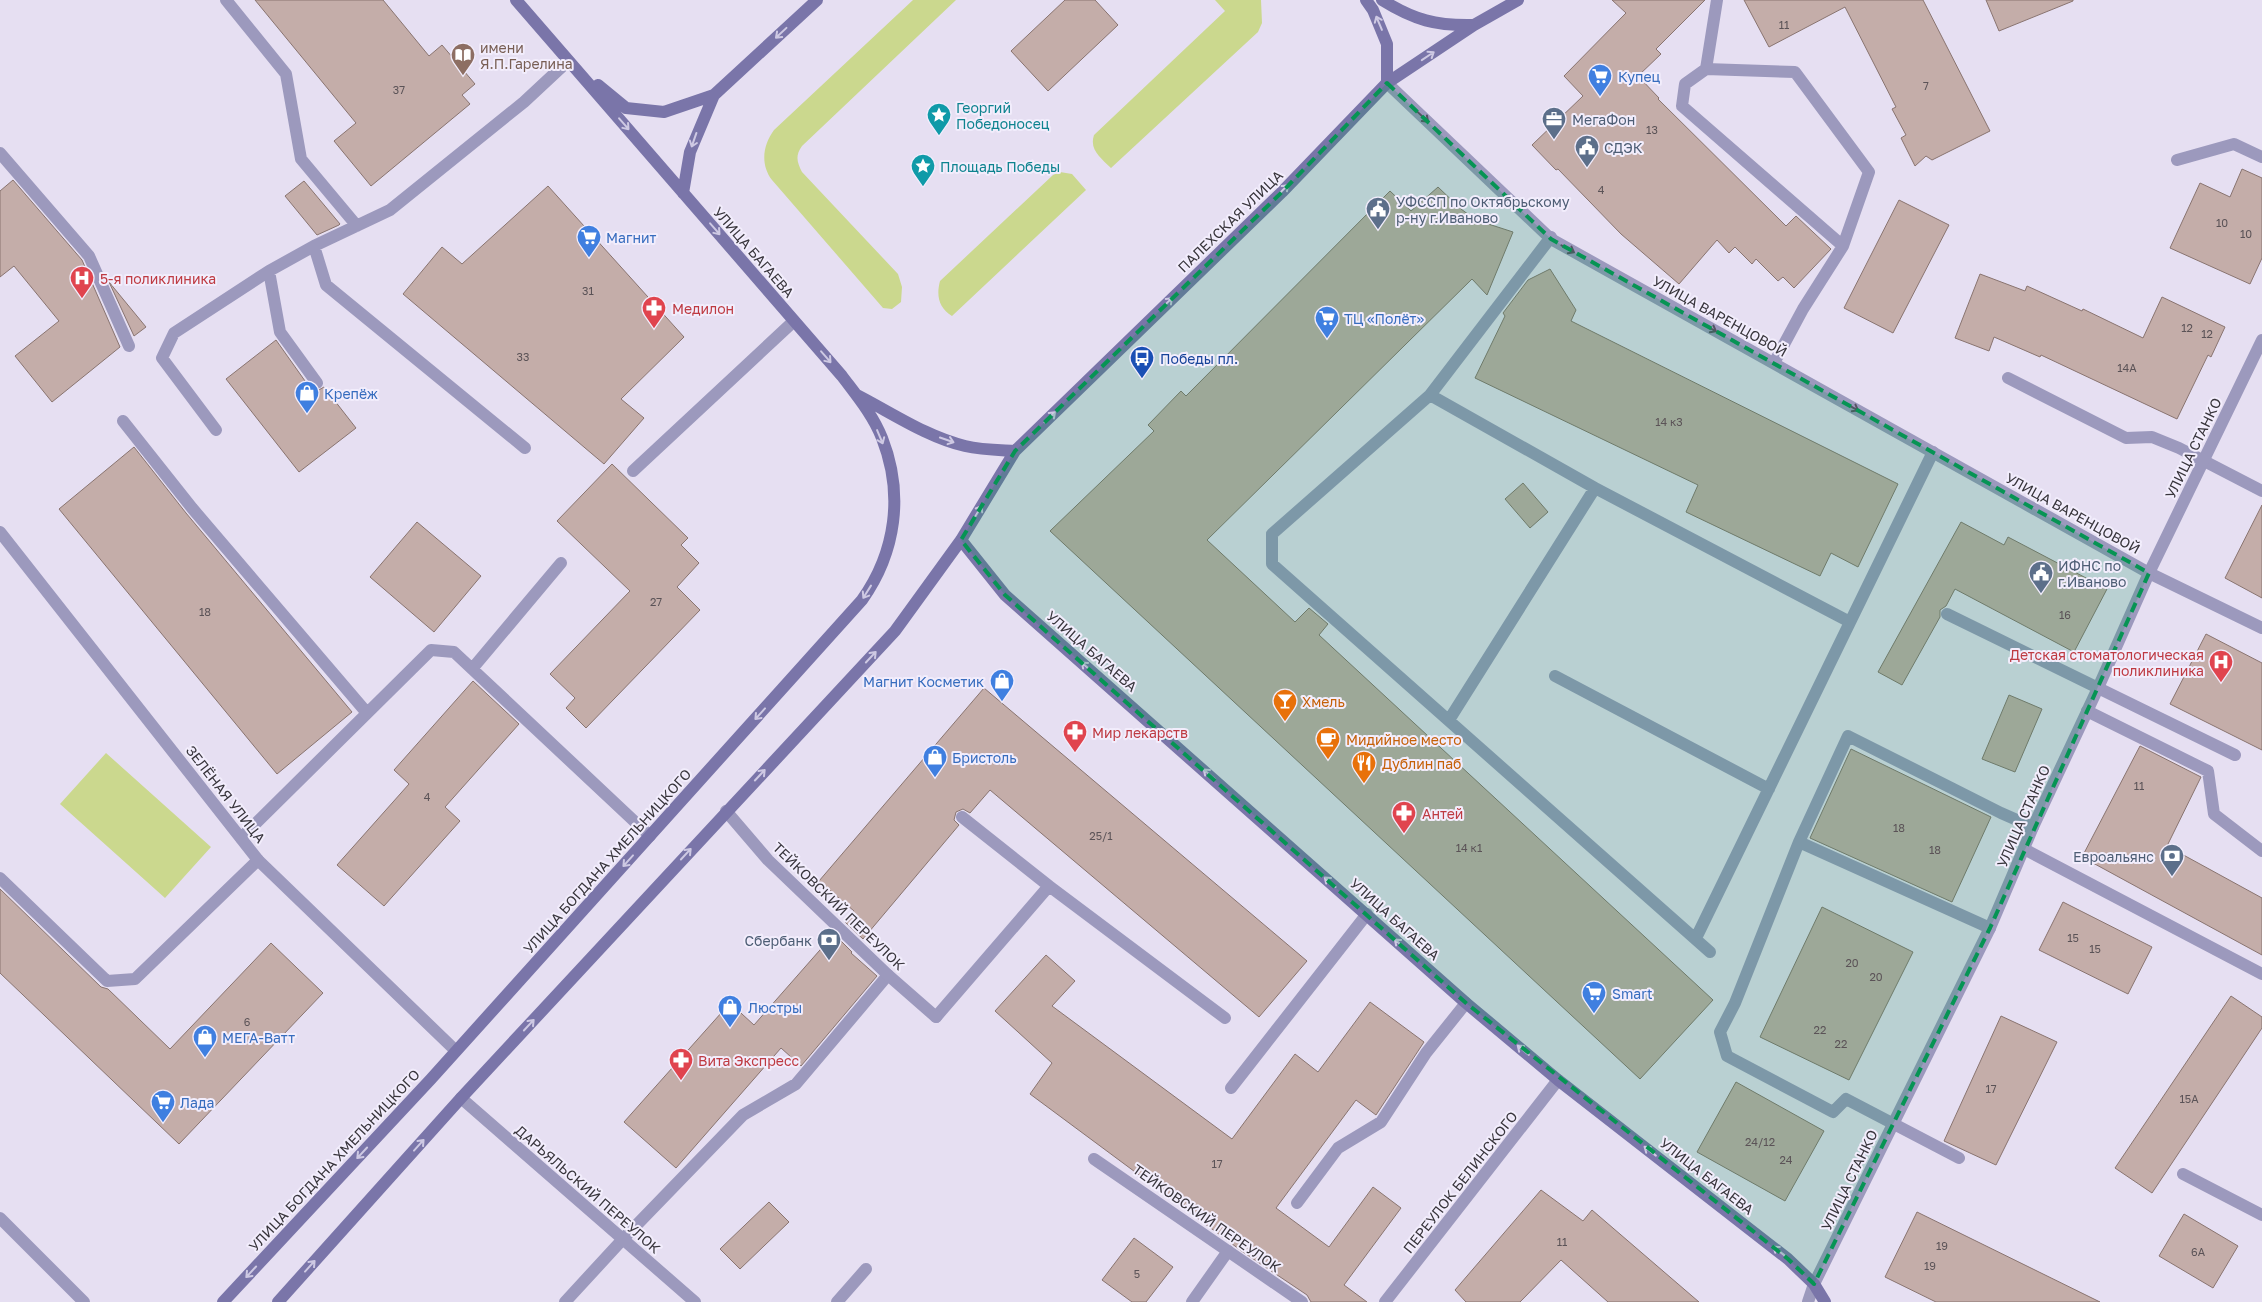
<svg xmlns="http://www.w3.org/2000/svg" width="2262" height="1302" font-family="'Golos Text',sans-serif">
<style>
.green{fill:#cbd88e}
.building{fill:#c4ada9;stroke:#897470}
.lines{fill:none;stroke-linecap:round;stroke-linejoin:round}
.lane{stroke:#9c99bd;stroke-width:12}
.street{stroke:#9c99bd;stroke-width:12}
.secondary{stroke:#7a75a9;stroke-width:12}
.oneway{stroke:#cec9e3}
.oneway2{stroke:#565363}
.marked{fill:#069454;fill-opacity:0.2;stroke:#069454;stroke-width:4;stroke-dasharray:10 6;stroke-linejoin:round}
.labels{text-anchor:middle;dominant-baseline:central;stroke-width:4;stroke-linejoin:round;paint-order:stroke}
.number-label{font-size:11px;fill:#5b5357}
.education-label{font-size:14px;fill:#785e54;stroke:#f2edfc;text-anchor:start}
.shop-label{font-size:14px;fill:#366cbe;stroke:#f2edfc;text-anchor:start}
.culture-label{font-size:14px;fill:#0d838f;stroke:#f2edfc;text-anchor:start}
.service-label{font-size:14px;fill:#4e5e75;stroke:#f2edfc;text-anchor:start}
.street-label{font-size:14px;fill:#38353c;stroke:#f2edfc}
.health-label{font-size:14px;fill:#be3a42;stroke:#f2edfc;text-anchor:start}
.transit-label{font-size:14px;fill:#164399;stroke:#f2edfc;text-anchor:start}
.food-label{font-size:14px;fill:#c56008;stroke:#f2edfc;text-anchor:start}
</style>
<rect width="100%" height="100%" fill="#e6dff2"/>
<path class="green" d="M913,0H956L802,146C795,156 797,162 802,172L898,274L902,287L901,302L892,309L883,308L772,180C760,164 763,145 774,130Z
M1215,0H1261L1262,23L1258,32L1111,168C1101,158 1089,150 1094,135L1225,11Z
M1060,172L1072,174L1086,190L952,316C939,308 936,296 940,281L1053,175Z
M106,753L211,847L165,898L60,804Z"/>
<path class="building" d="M255,0H383L429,56L442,45L475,84L462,95L470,104L371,186L334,141L356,123Z
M1065,0H1095L1118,25L1048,91L1011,51Z
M1612,0H1705L1656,49L1661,54L1638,76L1659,98L1658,99L1786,226L1796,216L1831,249L1794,288L1783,277L1778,281L1756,259L1752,264L1735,247L1729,253L1717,240L1679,284L1621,234L1558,169L1556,170L1532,145L1583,96L1564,76L1626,13Z
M1744,0H1923L1990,131L1932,160L1926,156L1915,166L1901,138L1906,135L1892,109L1896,107L1845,7L1769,47Z
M1986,0H2073V1L1999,31Z
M2242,169L2262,178V258L2250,284L2170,248L2200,183L2230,197Z
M13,180L82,260L120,347L52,402L15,356L59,321L14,266L0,277V191Z
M304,181L340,224L339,225L317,235L285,196Z
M548,186L684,337L621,399L644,418L604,464L403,294L442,247L462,264Z
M1438,187L1461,209L1476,220L1513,232L1487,295L1472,279L1207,540L1295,622L1309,608L1328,624L1319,635L1713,1000L1640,1079L1050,531L1154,431L1148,425L1181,391L1186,396L1390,191L1411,211Z
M1899,200L1949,225L1893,333L1844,308Z
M1550,269L1576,310L1571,321L1898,484L1858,567L1831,553L1820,576L1686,512L1698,485L1475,378L1505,316L1503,313L1528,280Z
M1980,274L2025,291L2027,286L2082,311L2083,309L2143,338L2162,297L2225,327L2211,357L2208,355L2177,419L2041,355L2040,357L1994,337L1989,351L1955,338Z
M109,282L146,327L134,336Z
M276,340L310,388L317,391L324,387L356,428L299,472L226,379Z
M134,447L186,513L352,712L277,774L59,509Z
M612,464L688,538L681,545L699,563L677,587L700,610L586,728L566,708L575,698L550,674L630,591L557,521Z
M1523,483L1548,512L1530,528L1505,499Z
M2262,505V598L2225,578Z
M417,522L481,576L434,632L370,577Z
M1961,522L2004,545L2008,537L2107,589L2074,652L1955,589L1946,606L1940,610V617L1902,685L1878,672Z
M2206,634L2262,663V750L2170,704Z
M473,681L519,724L445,807L460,821L384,906L337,865L409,784L394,770Z
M984,688L1307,961L1259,1017L990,790L970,813L963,809L956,812L954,820L959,825L863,939L845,922L854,911L819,881Z
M2009,695L2042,709L2015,772L1982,759Z
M2140,746L2201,777L2167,846L2262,898V955L2082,857Z
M1851,749L1991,817L1952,902L1810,838Z
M0,889L101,987L108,989L170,1049L271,943L323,993L179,1144L0,973Z
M2063,902L2152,947L2128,994L2039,950Z
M1822,907L1913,952L1849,1080L1760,1037Z
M834,934L852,952L851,953L877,976L801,1066L781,1048L676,1168L624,1122L730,1003L754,1025Z
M1046,955L1075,981L1052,1006L1232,1139L1295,1054L1318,1072L1370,1002L1424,1042L1376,1115L1356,1100L1276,1208L1329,1247L1373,1187L1401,1208L1344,1285L1367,1302H1311L1307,1295L1243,1252L1030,1094L1052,1063L995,1011Z
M2231,996L2262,1017V1028L2152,1193L2115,1168Z
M2001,1016L2057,1042L1996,1165L1944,1141Z
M1736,1082L1824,1131L1785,1201L1697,1152Z
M1541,1190L1583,1221L1592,1210L1699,1302H1608L1561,1260L1520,1302H1466L1455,1290Z
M769,1202L789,1222L740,1269L720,1249Z
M1917,1212L2100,1302H1936L1885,1277Z
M2184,1214L2238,1246L2213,1288L2159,1256Z
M1134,1238L1173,1267L1146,1302H1132L1102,1280Z"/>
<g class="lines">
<path class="lane" d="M226,0L286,74L301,159L357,226
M1706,69L1685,84L1682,106L1843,246L1869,172L1795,72L1706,69L1717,0
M0,153L89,256L129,346
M2177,160L2234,144L2262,157
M1551,237L1430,395L1272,534V564L1710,952
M314,246L326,285L525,448
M1774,363L1803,309L1843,246
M2008,378L2126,438L2152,437L2179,448L2262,491
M317,383L280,332L269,271L314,246L390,210L524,102L568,61
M1430,395L1595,488L1850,622
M123,421L192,508L367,713
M216,430L162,358L174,333L269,271
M633,471L794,321
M2149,573L2262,628
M1947,614L2235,755
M472,669L561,563
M1555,676L1769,789
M2087,711L2208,771L2214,814L2262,851
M1449,720L1595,488
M241,838L431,650L454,652L650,836
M1799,842L1990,928
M2024,849L2262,974
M0,878L107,981L135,979L258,860
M1049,886L1225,1018
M1696,938L1933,452
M936,1017L1049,886L962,817
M1231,1088L1367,914
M1959,1158L1846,1099L1833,1112L1727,1056L1720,1032L1735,1003L1799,842L1848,736L2001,813L2033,827
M2183,1174L2262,1215
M1297,1203L1338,1148L1381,1122L1426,1053L1466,1003
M565,1302L623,1239L743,1115L796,1084L888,975
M837,1302L866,1269
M1192,1302L1228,1251"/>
<path class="street" d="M1387,83L1551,239L2149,573
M0,532L258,860L455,1050
M726,811L768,860L888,975L936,1017
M461,1098L695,1302
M1094,1159L1302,1302
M0,1218L84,1302
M1385,1302L1558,1080
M1808,1302L1814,1284L1990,928L2033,827L2098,688L2149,573L2262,340"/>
<path class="secondary" d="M1366,0L1373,10L1387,44V83
M1382,0C1414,20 1436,26 1474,25
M598,85L626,108L664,112L714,95
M683,193L690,152L714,95L817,0
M857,395C892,413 927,437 965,446C982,450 998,450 1015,451
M961,540L1005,595L1466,1003L1558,1080L1788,1259L1814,1284L1825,1302
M223,1302L431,1079L862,600C896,552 904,494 882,438C873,415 857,396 842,376L516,0
M278,1302L461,1098L895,631L961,540L1015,451L1282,192L1387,83L1474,25L1518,0"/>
</g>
<defs><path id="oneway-shaft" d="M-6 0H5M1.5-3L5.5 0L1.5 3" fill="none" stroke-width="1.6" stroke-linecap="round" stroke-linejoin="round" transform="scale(1.25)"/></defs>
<g class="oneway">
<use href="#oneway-shaft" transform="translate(1379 23) rotate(-113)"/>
<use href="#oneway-shaft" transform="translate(781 33) rotate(137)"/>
<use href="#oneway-shaft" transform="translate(1428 56) rotate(-34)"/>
<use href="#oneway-shaft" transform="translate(624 124) rotate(49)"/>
<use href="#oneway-shaft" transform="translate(694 140) rotate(109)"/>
<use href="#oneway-shaft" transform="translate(1283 190) rotate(-45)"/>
<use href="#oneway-shaft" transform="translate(715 229) rotate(49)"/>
<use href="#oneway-shaft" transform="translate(1167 303) rotate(-44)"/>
<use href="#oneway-shaft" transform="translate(826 357) rotate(49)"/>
<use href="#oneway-shaft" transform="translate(1050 417) rotate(-44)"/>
<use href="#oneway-shaft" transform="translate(880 437) rotate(67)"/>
<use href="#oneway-shaft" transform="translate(947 440) rotate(19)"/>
<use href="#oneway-shaft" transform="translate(978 512) rotate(-59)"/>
<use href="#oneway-shaft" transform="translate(867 592) rotate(122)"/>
<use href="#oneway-shaft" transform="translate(871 657) rotate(-47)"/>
<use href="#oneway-shaft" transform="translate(1087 667) rotate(-139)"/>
<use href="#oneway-shaft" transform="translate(760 714) rotate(132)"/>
<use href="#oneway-shaft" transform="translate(1209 774) rotate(-139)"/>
<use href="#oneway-shaft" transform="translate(760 775) rotate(-47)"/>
<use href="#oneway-shaft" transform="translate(686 854) rotate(-47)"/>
<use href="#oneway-shaft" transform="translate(628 861) rotate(132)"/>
<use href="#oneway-shaft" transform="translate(1330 882) rotate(-139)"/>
<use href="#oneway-shaft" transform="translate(1400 944) rotate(-138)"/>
<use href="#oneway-shaft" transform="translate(529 1025) rotate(-47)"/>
<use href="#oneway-shaft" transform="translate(1523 1050) rotate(-140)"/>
<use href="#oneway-shaft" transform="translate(419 1145) rotate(-48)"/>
<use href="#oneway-shaft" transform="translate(1650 1151) rotate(-142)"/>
<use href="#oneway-shaft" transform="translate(362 1153) rotate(133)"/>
<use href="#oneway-shaft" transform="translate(1779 1251) rotate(-142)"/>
<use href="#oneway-shaft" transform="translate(310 1266) rotate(-48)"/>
<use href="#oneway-shaft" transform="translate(251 1272) rotate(133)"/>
</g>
<g class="oneway2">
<use href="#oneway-shaft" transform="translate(1423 117) rotate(43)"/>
<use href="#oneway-shaft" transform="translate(1568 249) rotate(29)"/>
<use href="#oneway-shaft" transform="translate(1710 328) rotate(29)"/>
<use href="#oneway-shaft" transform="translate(1852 407) rotate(29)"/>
</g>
<path class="marked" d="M1387,83L1551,239L2149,573L1990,928L1814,1284L1788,1259L1466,1003L1005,595L961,540L1015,451L1282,192Z"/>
<defs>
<symbol id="library-pin" viewBox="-11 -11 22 30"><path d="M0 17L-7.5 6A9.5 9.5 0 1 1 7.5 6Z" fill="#8d6e63" stroke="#f2edfc"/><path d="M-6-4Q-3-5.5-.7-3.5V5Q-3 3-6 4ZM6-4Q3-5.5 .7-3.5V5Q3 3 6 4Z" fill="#fff"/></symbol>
<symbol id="supermarket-pin" viewBox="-11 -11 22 30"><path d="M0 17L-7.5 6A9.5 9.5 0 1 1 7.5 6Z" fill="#3f7fe0" stroke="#f2edfc"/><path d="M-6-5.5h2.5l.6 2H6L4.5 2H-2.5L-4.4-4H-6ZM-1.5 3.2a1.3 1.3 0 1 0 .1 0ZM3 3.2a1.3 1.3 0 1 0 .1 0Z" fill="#fff"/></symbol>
<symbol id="sight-pin" viewBox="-11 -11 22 30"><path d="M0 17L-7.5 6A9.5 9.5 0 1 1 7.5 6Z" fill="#0f9aa8" stroke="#f2edfc"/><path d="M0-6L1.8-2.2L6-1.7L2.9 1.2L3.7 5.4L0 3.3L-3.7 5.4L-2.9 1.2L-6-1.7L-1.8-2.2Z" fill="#fff"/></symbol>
<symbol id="office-pin" viewBox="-11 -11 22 30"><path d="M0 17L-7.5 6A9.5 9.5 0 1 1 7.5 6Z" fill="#5c6f8a" stroke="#f2edfc"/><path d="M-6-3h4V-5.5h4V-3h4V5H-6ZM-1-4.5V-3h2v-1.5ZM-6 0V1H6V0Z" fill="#fff"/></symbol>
<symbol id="civic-pin" viewBox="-11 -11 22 30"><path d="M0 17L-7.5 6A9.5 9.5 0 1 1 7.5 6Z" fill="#5c6f8a" stroke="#f2edfc"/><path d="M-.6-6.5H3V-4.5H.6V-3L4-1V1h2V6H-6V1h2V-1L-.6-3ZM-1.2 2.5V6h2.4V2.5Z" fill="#fff"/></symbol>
<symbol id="hospital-pin" viewBox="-11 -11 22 30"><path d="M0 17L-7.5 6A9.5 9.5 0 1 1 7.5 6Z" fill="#e0444e" stroke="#f2edfc"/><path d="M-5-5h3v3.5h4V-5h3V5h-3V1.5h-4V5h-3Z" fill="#fff"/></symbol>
<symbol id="pharmacy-pin" viewBox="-11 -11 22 30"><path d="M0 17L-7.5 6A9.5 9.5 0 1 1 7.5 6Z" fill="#e0444e" stroke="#f2edfc"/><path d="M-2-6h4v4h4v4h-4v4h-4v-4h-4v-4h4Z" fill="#fff"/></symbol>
<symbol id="bus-pin" viewBox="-11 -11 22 30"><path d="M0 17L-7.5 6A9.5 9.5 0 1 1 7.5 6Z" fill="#1a4fb4" stroke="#f2edfc"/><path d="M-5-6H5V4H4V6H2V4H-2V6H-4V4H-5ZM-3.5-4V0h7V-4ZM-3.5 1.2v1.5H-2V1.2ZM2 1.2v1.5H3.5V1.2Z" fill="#fff"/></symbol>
<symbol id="shop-pin" viewBox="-11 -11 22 30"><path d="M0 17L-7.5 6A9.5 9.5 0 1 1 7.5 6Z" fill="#3f7fe0" stroke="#f2edfc"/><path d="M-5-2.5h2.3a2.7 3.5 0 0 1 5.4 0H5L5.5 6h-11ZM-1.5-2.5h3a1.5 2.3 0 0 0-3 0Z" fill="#fff"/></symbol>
<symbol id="bar-pin" viewBox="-11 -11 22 30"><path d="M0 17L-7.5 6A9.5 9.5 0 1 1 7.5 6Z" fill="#e8710a" stroke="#f2edfc"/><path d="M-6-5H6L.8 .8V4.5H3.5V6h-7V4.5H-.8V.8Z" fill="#fff"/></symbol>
<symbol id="cafe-pin" viewBox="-11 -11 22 30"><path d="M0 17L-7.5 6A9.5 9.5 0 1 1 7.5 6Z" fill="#e8710a" stroke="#f2edfc"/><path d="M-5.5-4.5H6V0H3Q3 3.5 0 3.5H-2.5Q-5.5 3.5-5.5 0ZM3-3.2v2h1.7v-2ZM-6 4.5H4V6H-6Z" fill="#fff"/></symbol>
<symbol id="restaurant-pin" viewBox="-11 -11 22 30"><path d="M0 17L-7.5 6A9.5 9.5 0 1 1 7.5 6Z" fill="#e8710a" stroke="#f2edfc"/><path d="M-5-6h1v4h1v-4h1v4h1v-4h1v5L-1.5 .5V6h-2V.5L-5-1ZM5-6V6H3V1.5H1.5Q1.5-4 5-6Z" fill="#fff"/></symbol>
<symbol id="bank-pin" viewBox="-11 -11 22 30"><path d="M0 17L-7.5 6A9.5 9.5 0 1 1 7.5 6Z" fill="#5c6f8a" stroke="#f2edfc"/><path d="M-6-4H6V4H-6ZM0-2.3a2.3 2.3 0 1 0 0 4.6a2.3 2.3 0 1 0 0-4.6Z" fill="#fff"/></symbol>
</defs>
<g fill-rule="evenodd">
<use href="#library-pin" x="449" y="41" width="28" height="38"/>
<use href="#supermarket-pin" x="1586" y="62" width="28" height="38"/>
<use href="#sight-pin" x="925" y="101" width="28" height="38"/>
<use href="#office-pin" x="1540" y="105" width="28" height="38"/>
<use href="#civic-pin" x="1573" y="133" width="28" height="38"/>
<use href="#sight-pin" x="909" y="152" width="28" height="38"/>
<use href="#civic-pin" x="1364" y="195" width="28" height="38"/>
<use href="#supermarket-pin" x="575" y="223" width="28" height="38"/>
<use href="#hospital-pin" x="68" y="264" width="28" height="38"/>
<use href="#pharmacy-pin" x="640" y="294" width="28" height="38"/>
<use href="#supermarket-pin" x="1313" y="304" width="28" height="38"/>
<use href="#bus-pin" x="1128" y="344" width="28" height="38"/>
<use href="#shop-pin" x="293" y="379" width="28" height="38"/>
<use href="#civic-pin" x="2027" y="559" width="28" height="38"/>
<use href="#hospital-pin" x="2207" y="648" width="28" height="38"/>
<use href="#shop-pin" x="988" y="667" width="28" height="38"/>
<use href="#bar-pin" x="1271" y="687" width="28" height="38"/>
<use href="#pharmacy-pin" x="1061" y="718" width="28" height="38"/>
<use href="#cafe-pin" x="1314" y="725" width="28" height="38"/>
<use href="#shop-pin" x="921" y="743" width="28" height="38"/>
<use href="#restaurant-pin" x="1350" y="749" width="28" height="38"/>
<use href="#pharmacy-pin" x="1390" y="799" width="28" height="38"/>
<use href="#bank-pin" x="2158" y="842" width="28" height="38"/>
<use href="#bank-pin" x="815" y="926" width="28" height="38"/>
<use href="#supermarket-pin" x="1580" y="979" width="28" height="38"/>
<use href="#shop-pin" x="716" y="993" width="28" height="38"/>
<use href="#shop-pin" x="191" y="1023" width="28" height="38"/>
<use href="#pharmacy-pin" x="667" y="1046" width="28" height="38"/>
<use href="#supermarket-pin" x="149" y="1088" width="28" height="38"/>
</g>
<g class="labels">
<g class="number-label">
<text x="1784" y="24">11</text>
<text x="1926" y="85">7</text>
<text x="399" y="89">37</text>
<text x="1652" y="129">13</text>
<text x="1601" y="189">4</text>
<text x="2222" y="222">10</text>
<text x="2246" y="233">10</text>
<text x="588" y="290">31</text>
<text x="2187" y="327">12</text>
<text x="2207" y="333">12</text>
<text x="523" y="356">33</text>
<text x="2127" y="367">14А</text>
<text x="1669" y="421">14 к3</text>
<text x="656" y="601">27</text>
<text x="205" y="611">18</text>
<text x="2065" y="614">16</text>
<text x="2139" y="785">11</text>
<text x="427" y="796">4</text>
<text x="1899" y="827">18</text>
<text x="1101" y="835">25/1</text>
<text x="1469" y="847">14 к1</text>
<text x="1935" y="849">18</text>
<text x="2073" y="937">15</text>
<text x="2095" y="948">15</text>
<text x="1852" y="962">20</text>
<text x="1876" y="976">20</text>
<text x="247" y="1021">6</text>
<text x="1820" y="1029">22</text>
<text x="1841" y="1043">22</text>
<text x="1991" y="1088">17</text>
<text x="2189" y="1098">15А</text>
<text x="1760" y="1141">24/12</text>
<text x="1786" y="1159">24</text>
<text x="1217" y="1163">17</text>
<text x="1562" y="1241">11</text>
<text x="1942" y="1245">19</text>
<text x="2198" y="1251">6А</text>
<text x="1930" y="1265">19</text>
<text x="1137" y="1273">5</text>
</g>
<g class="education-label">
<text x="480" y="47">имени<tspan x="480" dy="16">Я.П.Гарелина</tspan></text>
</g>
<g class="shop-label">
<text x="1618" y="76">Купец</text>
<text x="606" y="237">Магнит</text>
<text x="1344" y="318">ТЦ «Полёт»</text>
<text x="324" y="393">Крепёж</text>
<text x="984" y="681" text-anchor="end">Магнит Косметик</text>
<text x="952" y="757">Бристоль</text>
<text x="1612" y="993">Smart</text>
<text x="748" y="1007">Люстры</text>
<text x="222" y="1037">МЕГА-Ватт</text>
<text x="180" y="1102">Лада</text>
</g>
<g class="culture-label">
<text x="956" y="107">Георгий<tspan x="956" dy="16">Победоносец</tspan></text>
<text x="940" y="166">Площадь Победы</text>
</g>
<g class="service-label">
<text x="1572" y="119">МегаФон</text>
<text x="1604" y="147">СДЭК</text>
<text x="1396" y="201">УФССП по Октябрьскому<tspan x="1396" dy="16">р-ну г.Иваново</tspan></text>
<text x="2058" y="565">ИФНС по<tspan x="2058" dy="16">г.Иваново</tspan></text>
<text x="2154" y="856" text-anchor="end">Евроальянс</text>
<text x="812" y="940" text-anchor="end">Сбербанк</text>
</g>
<g class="street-label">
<text transform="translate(1230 221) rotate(-44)">ПАЛЕХСКАЯ УЛИЦА</text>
<text transform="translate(754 252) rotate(49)">УЛИЦА БАГАЕВА</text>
<text transform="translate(1720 316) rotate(29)">УЛИЦА ВАРЕНЦОВОЙ</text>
<text transform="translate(2193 448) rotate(-64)">УЛИЦА СТАНКО</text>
<text transform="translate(2073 513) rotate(29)">УЛИЦА ВАРЕНЦОВОЙ</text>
<text transform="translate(1092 651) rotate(41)">УЛИЦА БАГАЕВА</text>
<text transform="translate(226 794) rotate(52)">ЗЕЛЁНАЯ УЛИЦА</text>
<text transform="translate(2023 816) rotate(-66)">УЛИЦА СТАНКО</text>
<text transform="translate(607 861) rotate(-48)">УЛИЦА БОГДАНА ХМЕЛЬНИЦКОГО</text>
<text transform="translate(839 906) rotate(44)">ТЕЙКОВСКИЙ ПЕРЕУЛОК</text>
<text transform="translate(1395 919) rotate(42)">УЛИЦА БАГАЕВА</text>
<text transform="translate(334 1160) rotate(-47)">УЛИЦА БОГДАНА ХМЕЛЬНИЦКОГО</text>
<text transform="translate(1707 1176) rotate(38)">УЛИЦА БАГАЕВА</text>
<text transform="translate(1849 1180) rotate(-64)">УЛИЦА СТАНКО</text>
<text transform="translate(1460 1182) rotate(-52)">ПЕРЕУЛОК БЕЛИНСКОГО</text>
<text transform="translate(588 1189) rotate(41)">ДАРЬЯЛЬСКИЙ ПЕРЕУЛОК</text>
<text transform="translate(1207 1218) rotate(35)">ТЕЙКОВСКИЙ ПЕРЕУЛОК</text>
</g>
<g class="health-label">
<text x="100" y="278">5-я поликлиника</text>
<text x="672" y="308">Медилон</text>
<text x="2204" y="654" text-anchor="end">Детская стоматологическая<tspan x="2204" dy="16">поликлиника</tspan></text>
<text x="1092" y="732">Мир лекарств</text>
<text x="1422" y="813">Антей</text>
<text x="698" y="1060">Вита Экспресс</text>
</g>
<g class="transit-label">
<text x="1160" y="358">Победы пл.</text>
</g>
<g class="food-label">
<text x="1302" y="701">Хмель</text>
<text x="1346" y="739">Мидийное место</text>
<text x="1382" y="763">Дублин паб</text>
</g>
</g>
</svg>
